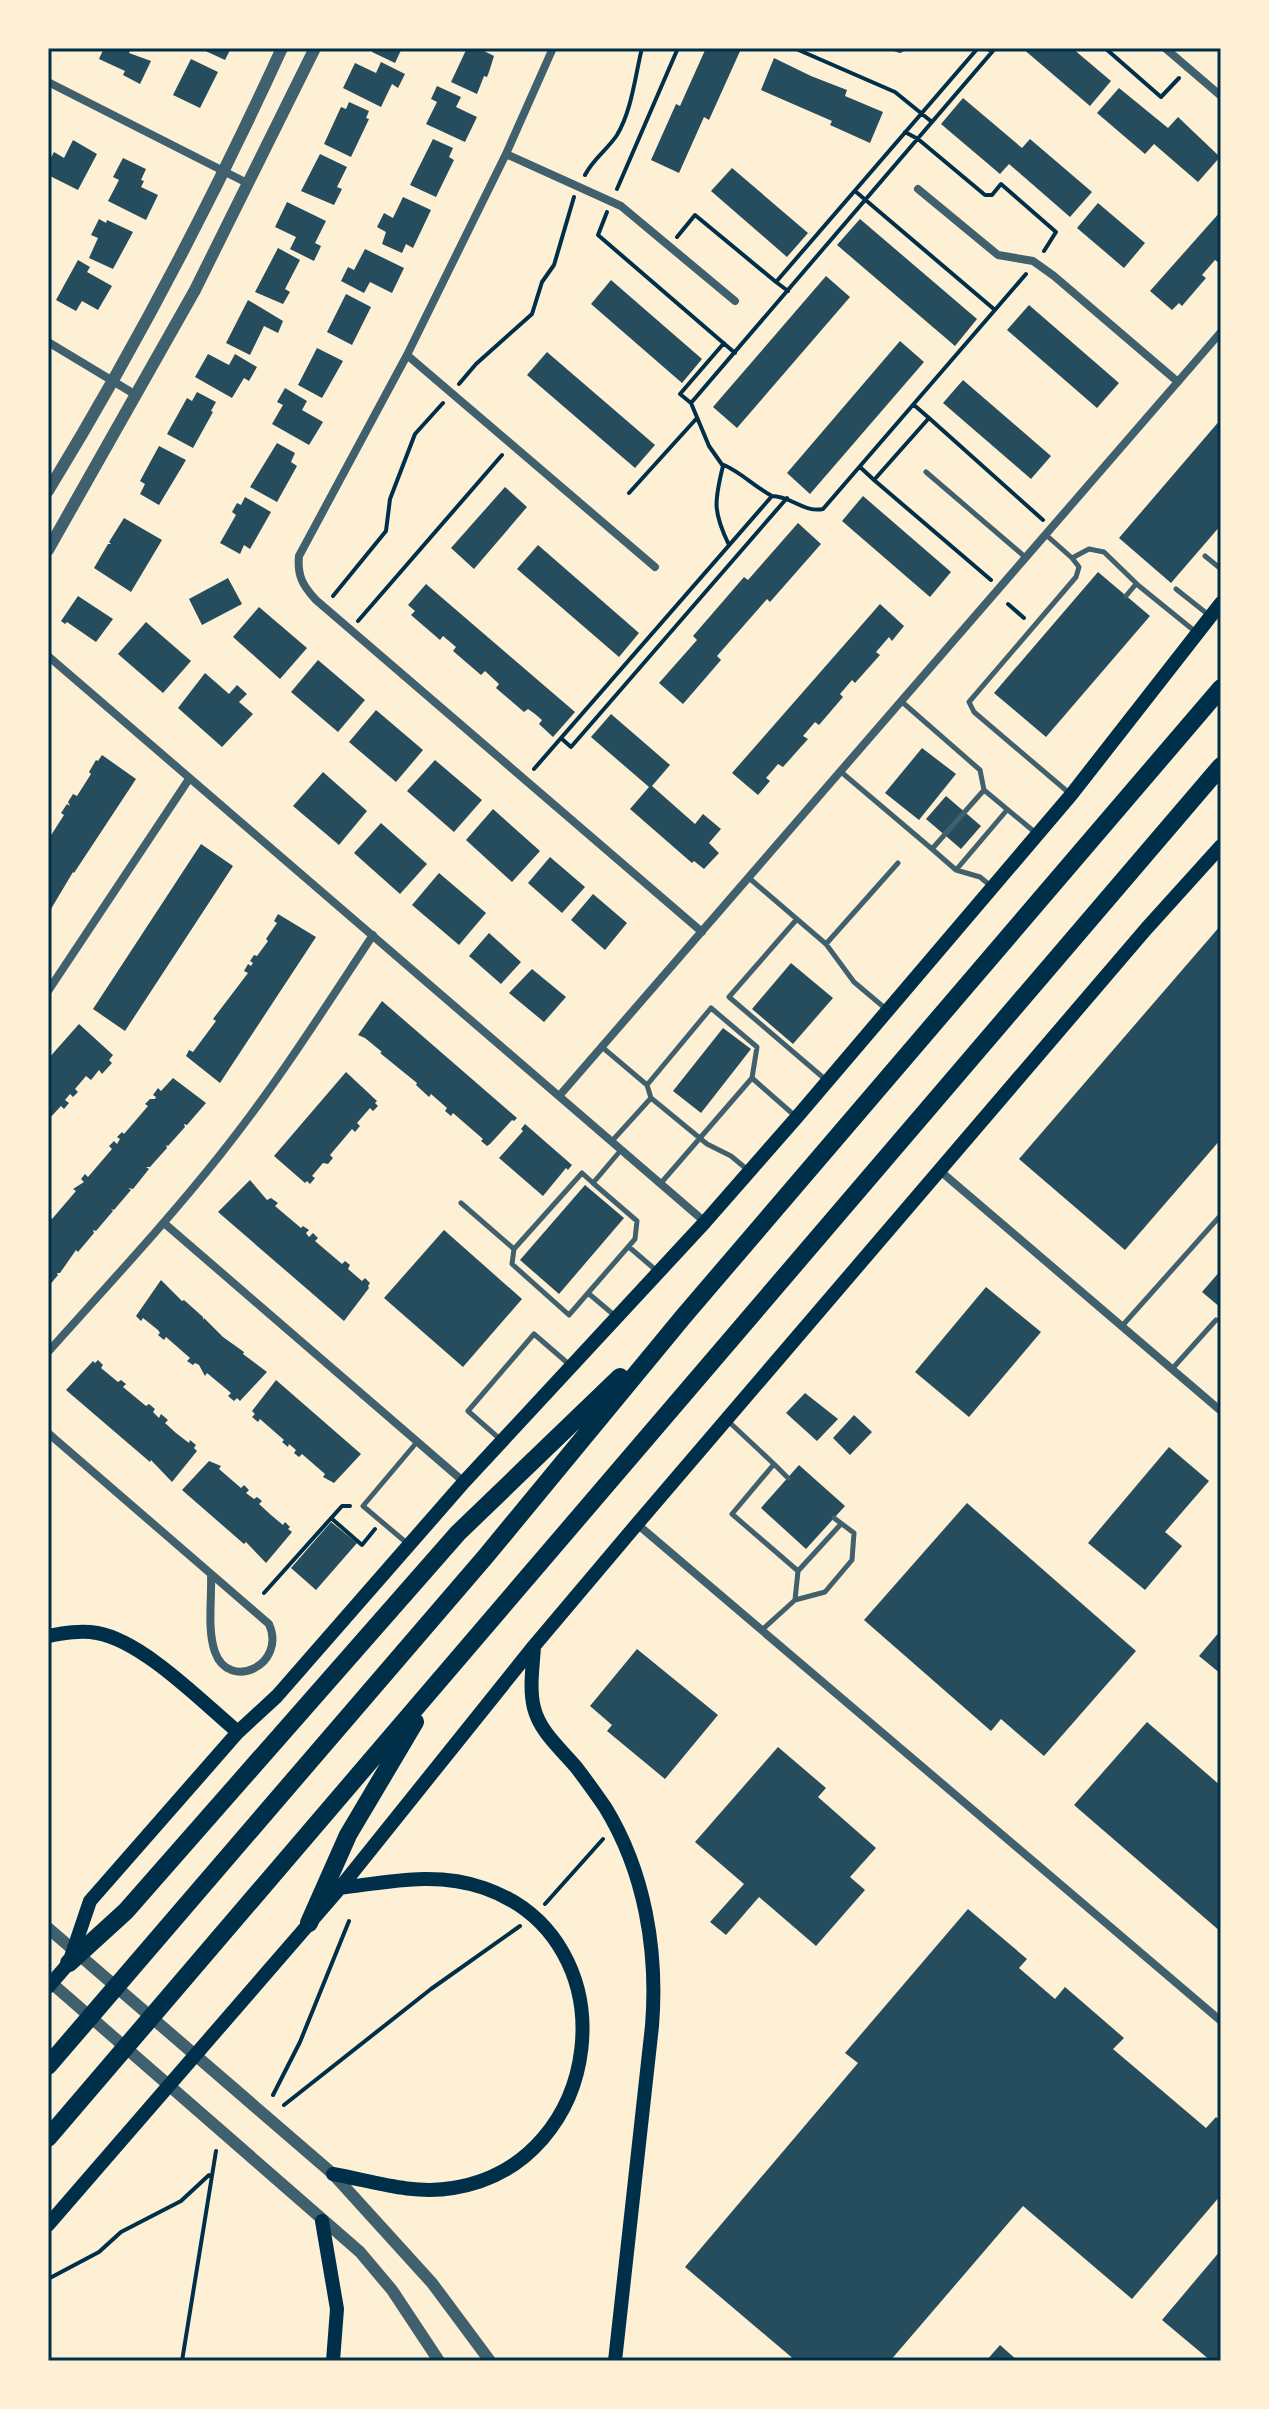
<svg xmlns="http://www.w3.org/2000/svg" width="1269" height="2409" font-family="Manrope,sans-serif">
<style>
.building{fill:#264d5e}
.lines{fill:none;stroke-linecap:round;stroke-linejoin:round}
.path{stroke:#003049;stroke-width:4}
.service{stroke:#3f606c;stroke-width:5}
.minor{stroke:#3f606c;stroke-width:8}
.tertiary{stroke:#3f606c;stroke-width:12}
.secondary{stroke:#003049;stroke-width:14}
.motorway{stroke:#003049;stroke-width:18}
.neatline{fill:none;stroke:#003049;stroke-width:3}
</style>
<rect width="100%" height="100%" fill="#fdf0d5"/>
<path class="building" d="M104,48H131L129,53L151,61L140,84L123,75L125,71L99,59Z
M199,48H231L225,60Z
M374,48H402L395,63L372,52Z
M467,48H478L494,56L489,72L487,77L484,76L477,94L451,82Z
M706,48L741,49L709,120L704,117L679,173L651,160L676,104L680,106Z
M1022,48H1072L1111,81L1090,106Z
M774,58L811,76L847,90L845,96L883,112L870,143L830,125L832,121L761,90Z
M191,59L218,72L200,108L173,95Z
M381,62L405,74L398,88L392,84L381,107L343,88L355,63L376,73Z
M437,86L461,97L456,107L477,117L465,142L426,124L437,102L431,99Z
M1119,88L1168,128L1178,117L1220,157L1198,182L1154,144L1145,154L1097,113Z
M963,98L1022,148L1030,139L1092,192L1070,217L1009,164L1000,174L941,124Z
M349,102L369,111L366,118L369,119L351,157L324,144L341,107L346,109Z
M433,139L453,148L449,157L454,160L436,197L410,185Z
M73,140L97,154L78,190L48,175V163L54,152L64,158Z
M320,154L347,167L337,187L342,189L334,205L301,191Z
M123,158L146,169L141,180L144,181L141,187L158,195L146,220L108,201L119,180L113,177Z
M732,168L808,233L787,257L711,191Z
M403,197L431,210L413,248L406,244L402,253L382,244L386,232L377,227L384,213L393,218Z
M287,202L326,221L315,243L321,246L314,261L290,249L296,237L275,227Z
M1098,203L1145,243L1124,268L1077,228Z
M1221,211V261L1219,263L1215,260L1202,275L1206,278L1182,306L1179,303L1172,310L1150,291Z
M99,219L106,223L107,220L133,232L113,269L89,258L98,238L91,235Z
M860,219L977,319L955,346L837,245Z
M278,248L300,260L285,289L290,292L283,304L255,292Z
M365,249L404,268L392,293L370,282L364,293L341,281L348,267L354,270Z
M78,260L90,267L87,272L112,286L98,310L82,301L76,311L56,300Z
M826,276L850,297L737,428L713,407Z
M611,280L702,359L682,383L591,304Z
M346,294L371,307L352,345L327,332Z
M248,300L283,321L278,333L264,326L250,355L226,343Z
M1029,305L1119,383L1097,408L1007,330Z
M900,341L924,362L810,494L787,473Z
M317,348L343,361L322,398L298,385Z
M547,352L655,445L635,468L527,375Z
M208,354L229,365L235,354L257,367L249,381L244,378L232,398L195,377Z
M963,380L1051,456L1031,479L943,403Z
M285,388L307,401L302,410L323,422L309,445L272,424L283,405L277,402Z
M197,392L216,402L211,411L213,412L193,448L167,434L187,398L192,401Z
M1221,419V525L1171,583L1119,538Z
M277,443L295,453L291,462L297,466L277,502L250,487Z
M159,446L186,460L159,505L140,494L145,484L140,481Z
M505,487L527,507L474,569L451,548Z
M863,496L951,572L930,597L842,521Z
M245,497L271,512L250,549L244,545L240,554L220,543L236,515L232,512L237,503L241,505Z
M124,518L162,540L131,592L94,568L108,544H111L109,542Z
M798,523L821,544L770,602L767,599L717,656L721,660L683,704L659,683L697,640L693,636L744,577L748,580Z
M538,545L639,633L619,657L517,569Z
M1098,572L1150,616L1046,737L994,693Z
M228,578L242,604L202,625L189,599Z
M426,584L575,712L553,737L539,724L542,720L535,714L528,709L524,712L496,688L499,684L485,671L481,675L453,651L456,647L443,636L440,640L411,615L415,611L408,605Z
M78,596L113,619L96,642L67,622L65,624L61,621Z
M880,604L904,626L892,641L889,637L883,644L876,652L880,655L855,683L852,680L840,694L843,697L819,725L815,722L803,736L808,739L783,767L778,764L773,770L766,778L770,781L758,795L732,773Z
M259,607L307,648L280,679L233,637Z
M146,622L191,661L163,693L118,654Z
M318,660L365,700L338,732L291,692Z
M205,673L229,694L237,685L247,694L239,702L253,714L222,747L178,708Z
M376,710L423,750L396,782L349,742Z
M611,714L670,765L652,786L695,824L703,814L721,829L709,843L719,853L704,869L694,861L692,863L630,809L649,787L591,737Z
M922,748L956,774L919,820L885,793Z
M102,755L136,779L74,873L73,872L48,914V840L64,815L61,813L67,804L70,806L68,802L73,794L77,796L91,774L89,772L96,760L98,761Z
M435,760L482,800L454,832L407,791Z
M323,772L367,811L339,845L293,806Z
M946,796L981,826L961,849L926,819Z
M493,809L540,851L512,882L466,840Z
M381,823L427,864L400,894L354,853Z
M201,844L233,866L125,1031L93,1009Z
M550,857L585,887L562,913L528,883Z
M439,873L486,913L459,945L412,905Z
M593,894L627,923L605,950L571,920Z
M278,914L316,937L220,1083L186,1056L189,1050L193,1052L216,1021L213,1019L248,973L244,971L248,964L251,966L253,963L250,961L254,955L257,956L268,941L266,939L277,923L274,921Z
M1221,925V1139L1125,1250L1019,1159Z
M489,933L521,962L501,984L469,956Z
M791,963L833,998L793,1044L752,1009Z
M532,969L566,997L544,1022L509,993Z
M382,1001L517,1118L514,1121L512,1120L490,1144L487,1146L481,1141L483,1139L453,1113L451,1116L445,1111L447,1108L431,1094L429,1097L416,1085L417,1083L380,1053L382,1052L365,1038L358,1035Z
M79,1024L113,1055L109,1060L112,1063L102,1074L99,1070L91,1080L86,1076L75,1089L78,1092L73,1097L70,1094L65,1100L69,1103L64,1109L61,1106L48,1120V1059Z
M723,1028L751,1049L701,1113L673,1091Z
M346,1072L377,1101L375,1103L378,1106L373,1111L370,1108L357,1123L360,1126L355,1132L352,1129L330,1155L333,1158L328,1164L323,1163L312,1176L315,1178L310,1184L307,1181L305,1183L274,1156Z
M173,1078L206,1103L187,1125L184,1124L185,1127L168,1146L166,1145L167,1148L150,1167H146L149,1169L133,1189L128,1188L131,1190L114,1210L111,1209L113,1211L96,1231L93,1230L94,1233L78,1252L76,1250L60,1273H57L58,1275L48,1287V1216L52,1219L76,1191L73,1189L84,1182L81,1179L85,1174L88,1177L112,1149L109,1146L114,1141L117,1144L120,1139L117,1137L122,1132L124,1134L148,1106L145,1104L150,1099H155L156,1097L153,1095L158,1088L161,1091Z
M525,1124L572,1165L568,1170L566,1168L543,1196L499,1158L523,1131L521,1129Z
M250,1180L267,1200L271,1198L278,1203L275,1206L301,1228L303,1226L309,1230L306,1233L309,1237L313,1233L318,1238L315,1241L342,1264L345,1261L350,1265L348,1269L362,1281L365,1278L370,1283L368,1286L369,1288L344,1321L218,1212Z
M585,1185L624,1218L559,1294L520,1260Z
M444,1230L522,1299L463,1367L384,1298Z
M1221,1270V1308L1202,1292Z
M161,1280L182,1301L184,1300L203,1317V1320L204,1318L223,1337L244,1352L243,1354L267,1372L240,1401L237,1398L234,1401L228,1396L231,1393L207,1373L205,1376L199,1365L195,1363L193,1365L187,1361L190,1358L166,1337L164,1340L158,1335L160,1333L158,1330L143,1318L141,1321L136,1316Z
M986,1287L1041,1332L969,1417L915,1372Z
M98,1360L103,1365L101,1368L118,1382L121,1380L126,1384L123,1387L146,1406L149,1404L155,1409L153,1412L159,1418L161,1414L168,1420L165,1423L176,1433L189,1443L190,1440L196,1445L194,1448L197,1451L172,1482L151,1460L150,1462L66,1390L93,1361L95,1363Z
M276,1380L361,1454L334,1483L323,1477L325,1474L302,1454L299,1457L294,1453L296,1450L289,1444L288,1447L282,1442L284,1440L260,1419L258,1422L252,1417L255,1414L252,1411Z
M805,1393L838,1419L817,1441L786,1413Z
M854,1415L872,1432L850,1455L833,1438Z
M1169,1447L1209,1481L1165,1532L1182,1546L1145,1590L1088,1543Z
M209,1461L221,1466L219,1469L241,1488L244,1485L249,1490L246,1493L254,1499L257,1497L262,1501L259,1504L271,1515L283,1525L285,1522L290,1527L288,1529L292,1532L266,1563L246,1542L244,1544L182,1490Z
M799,1465L845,1506L806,1549L761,1508Z
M967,1503L1136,1651L1044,1756L1001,1719L991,1731L864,1620Z
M331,1522L357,1543L316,1590L291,1568Z
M1221,1630V1674L1199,1656Z
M637,1649L718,1715L665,1779L607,1731L612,1725L590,1706Z
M1147,1722L1221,1786V1932L1074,1805Z
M778,1747L826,1788L818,1797L876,1848L850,1877L865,1890L816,1946L759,1897L726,1935L710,1922L744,1884L695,1842Z
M968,1909L1027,1959L1019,1968L1055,1999L1065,1987L1124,2038L1113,2049L1206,2128L1216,2117L1221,2121V2195L1132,2299L1023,2206L890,2361H796L685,2267L858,2063L845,2053Z
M1221,2250V2361H1211L1162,2320Z
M1000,2345L1018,2361H986Z"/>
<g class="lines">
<path class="path" d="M794,48L895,92L932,122
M987,48L992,52L995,48
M1105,48L1161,97L1179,78
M905,132L918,139L985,195H992L1001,184L1056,232L1044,251
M585,175C593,159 608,149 617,135C632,110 635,76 642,48
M617,189L678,48
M855,191L995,310
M607,212L598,235L735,353
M677,237L695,215L776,282
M788,291L776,282L978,48
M724,343L680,394L691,403L709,446L723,466C714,502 713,512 729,545
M459,384L476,364L532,314L542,282L554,265L574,197
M691,403L992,52
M929,418L1043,520
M724,465C742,473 755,487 772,496
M860,467L874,480L929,418L914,405
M874,480L991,580
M629,493L697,418
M333,596L386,531L390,499L415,434L443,403
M1008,604L1024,618
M358,621L502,455
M562,739L571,747L787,498
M534,769L772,496C791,496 804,513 823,509L1026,274
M331,1518L362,1545L375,1529
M264,1593L342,1506H350
M545,1904L603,1839
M273,2095L300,2042L349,1921
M284,2105L431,1989L520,1926
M48,2279L99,2252L121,2232L181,2201L209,2175
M182,2361L216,2151"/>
<path class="service" d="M926,472L1024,556
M1045,534L1072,558L1089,549L1104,552L1139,586L1197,633
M1205,556L1221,569
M1176,589L1210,616
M1126,596L1136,584
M901,701L980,770L984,790L1037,834
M840,771L932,849
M984,790L932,849L956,870L980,877L992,887
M1068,792L974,712L969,702L1076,577L1079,567L1072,558
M956,870L1007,810
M749,878L826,944L854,982L886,1009
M797,919L729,997L826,1080
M826,944L898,863
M602,1047L647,1085L651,1098L707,1144L731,1156L749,1171
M647,1085L711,1008L757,1047L752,1078
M612,1141L651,1098
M661,1183L752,1078L794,1115
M461,1203L514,1249L512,1264L569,1315L588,1293
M629,1247L658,1272
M514,1249L582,1173L593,1183
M614,1315L588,1293L635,1239L637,1221L593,1183L621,1150
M1122,1326L1221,1215
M1172,1369L1216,1320
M727,1420L774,1464L732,1514L798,1571L795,1600L762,1630
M501,1440L468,1411L534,1334L571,1366
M774,1464L788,1478
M408,1544L363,1506L417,1442
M798,1571L841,1524
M795,1600L825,1592L852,1560L854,1533L834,1518"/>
<path class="minor" d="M553,48L506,154L407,355L299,556C297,576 303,586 316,600L702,932
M897,48L900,49
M1165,48L1221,96
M48,82L249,184
M506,154L621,206L735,301
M918,189L998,255L1033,261L1054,276L1178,382
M48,342L136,395
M407,355L655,567
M48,656L705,1222
M48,991L189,779
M560,1095L1221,332
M939,1170L1221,1411
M164,1223L464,1482
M48,1352C106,1287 166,1223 220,1155C276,1085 324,1009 373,935
M48,1433L269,1624C287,1665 229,1692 215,1652C207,1630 212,1599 211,1575
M637,1524L1221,2021"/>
<path class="tertiary" d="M48,491C134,350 213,199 282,48
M48,550L195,290L315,48
M48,1928L333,2174L432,2283L490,2361
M48,1980L360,2252L392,2290L439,2361"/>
<path class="secondary" d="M48,1636C64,1633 81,1630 97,1633C143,1641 202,1702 238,1732
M534,1646C533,1666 529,1688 534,1708C540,1732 561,1749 576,1767C586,1780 596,1794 605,1807C645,1872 658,1951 652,2026L615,2361
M48,1987L69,1963L90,1901L238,1732L277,1696L464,1482L705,1222L797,1117L1071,795L1221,603
M333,2174C372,2181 412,2195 453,2188C605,2164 633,1940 484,1888C436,1871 389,1882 340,1888
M322,2221L337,2309L333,2361
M48,2225L340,1888L534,1646L637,1524L1146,929L1221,846"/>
<path class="motorway" d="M309,1923L348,1835L415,1722
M69,1963L126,1911L458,1533L620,1377
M48,2066L486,1556L683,1317L1221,688
M48,2138L1221,766"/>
</g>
<rect width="1269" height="2409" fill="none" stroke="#fdf0d5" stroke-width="100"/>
<rect x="50" y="50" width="1169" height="2309" class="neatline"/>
</svg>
